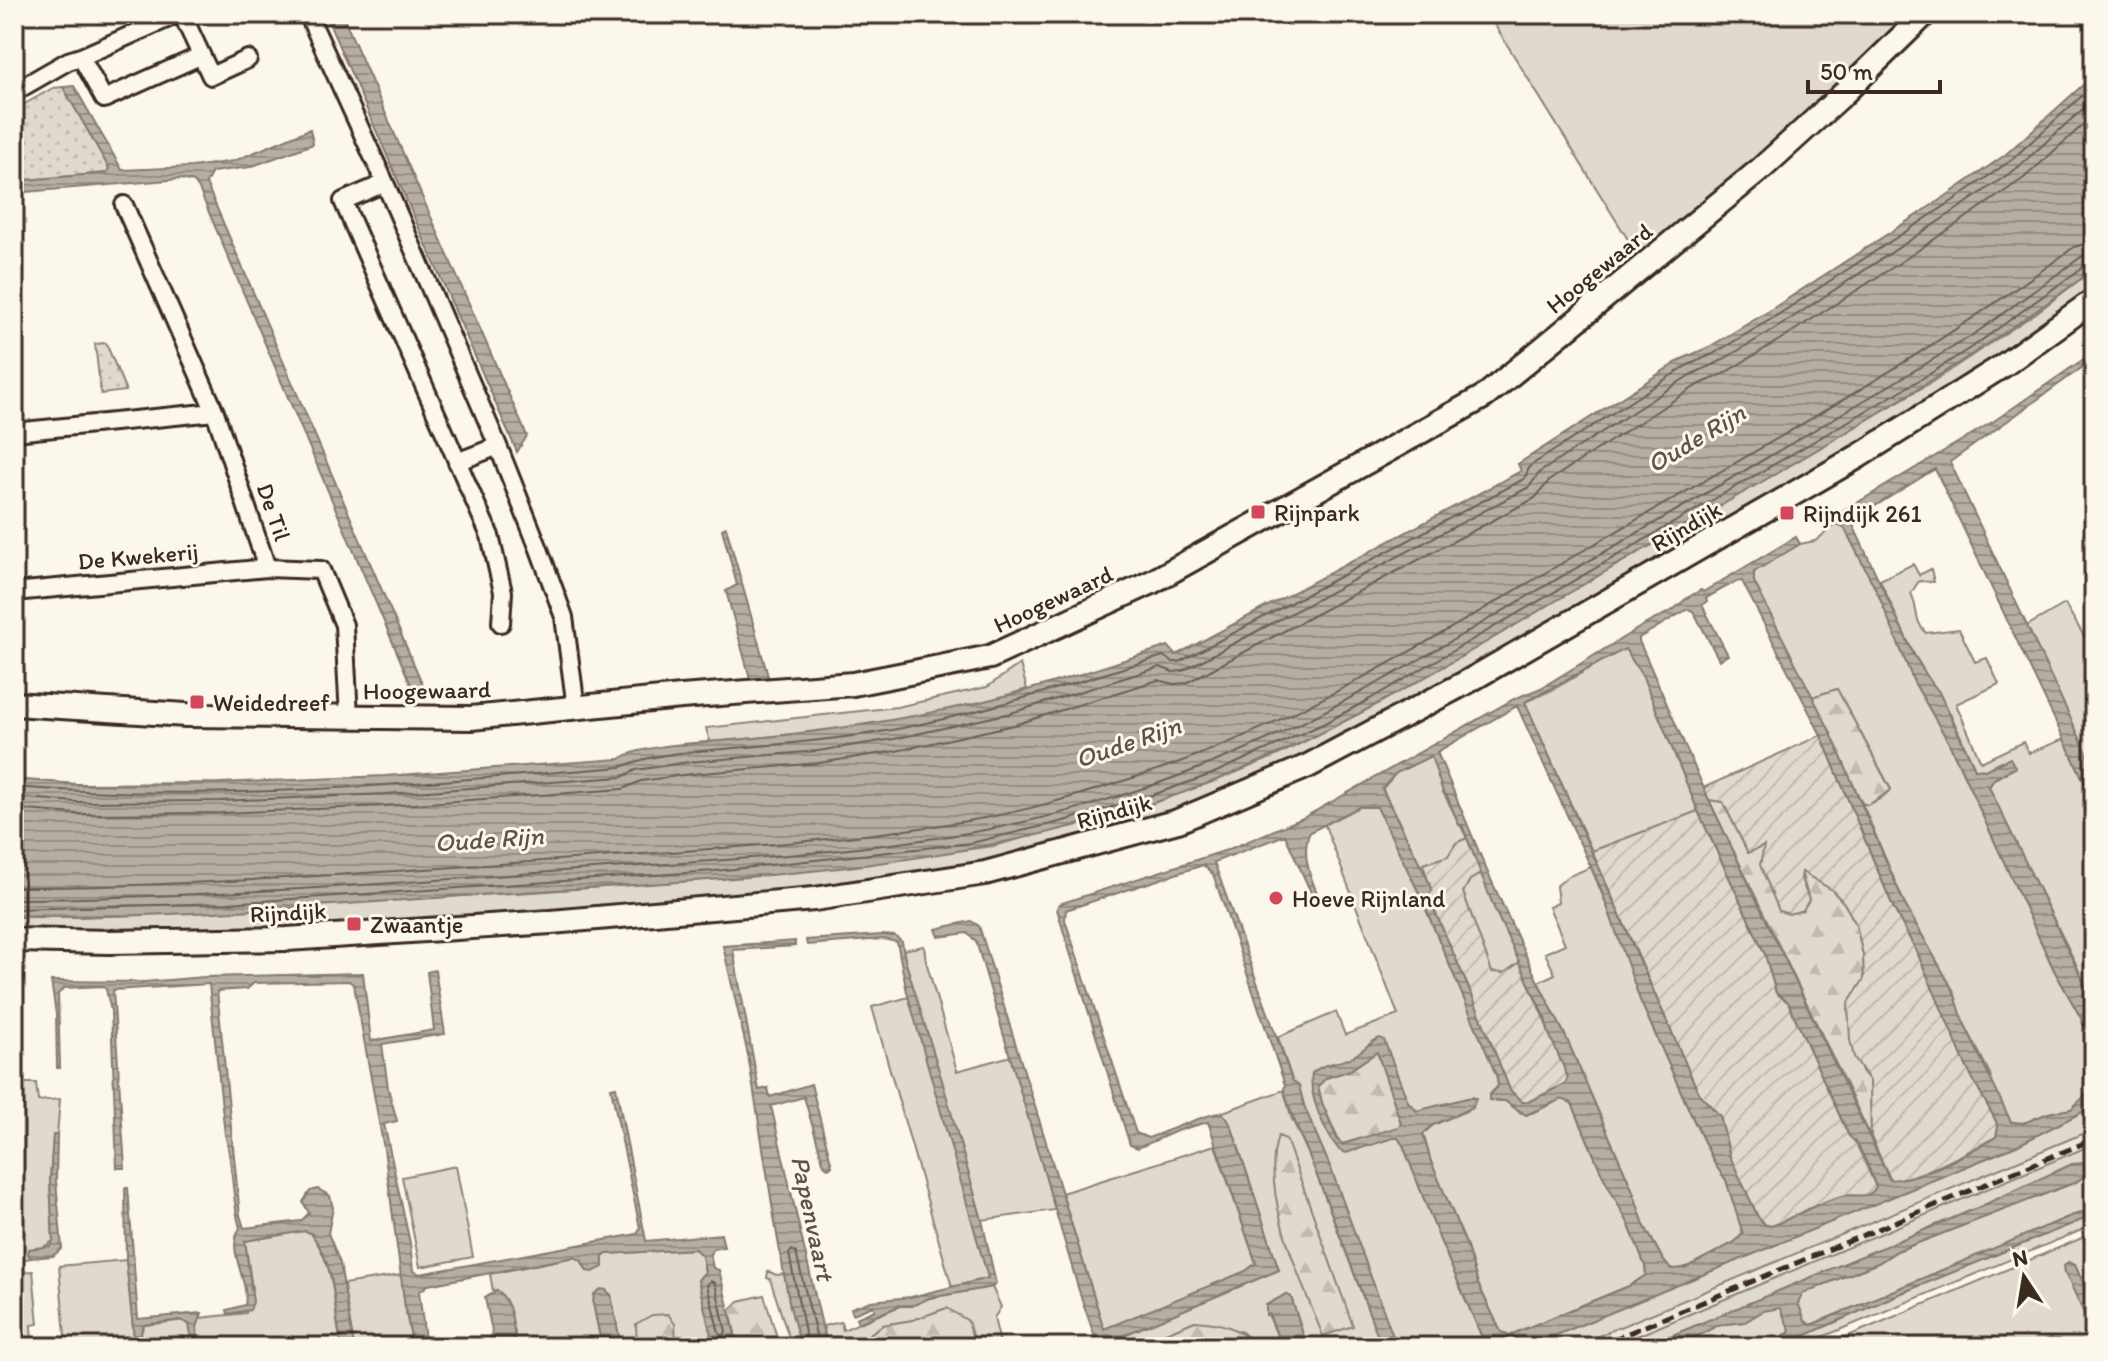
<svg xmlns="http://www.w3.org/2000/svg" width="2108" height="1361" font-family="Itim,sans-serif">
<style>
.built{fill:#ede8dd}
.grass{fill:#dfd9ce;stroke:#8d8276;stroke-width:2}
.forest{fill:url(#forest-firs);stroke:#8d8276;stroke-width:2}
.park{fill:url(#park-dots);stroke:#8d8276;stroke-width:2}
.garden{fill:url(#garden-furrows);stroke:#8d8276;stroke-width:2}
.water{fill:url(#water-rules);stroke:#85796d;stroke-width:2;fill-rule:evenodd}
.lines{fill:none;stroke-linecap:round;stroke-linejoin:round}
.shore{stroke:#6c5f53;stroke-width:2}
.street-casing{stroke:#3b2a1e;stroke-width:22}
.secondary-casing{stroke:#3b2a1e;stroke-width:28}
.street{stroke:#fbf7ec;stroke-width:16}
.secondary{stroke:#fbf7ec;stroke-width:22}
.rail{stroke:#3b2a1e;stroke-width:5;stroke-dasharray:12 6;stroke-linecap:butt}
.poi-dot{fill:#d1495b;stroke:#fbf7ec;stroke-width:3}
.labels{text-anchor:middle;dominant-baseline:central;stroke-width:6;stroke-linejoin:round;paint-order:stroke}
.street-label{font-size:24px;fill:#3b2a1e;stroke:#fbf7ec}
.poi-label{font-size:24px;fill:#3b2a1e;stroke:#fbf7ec;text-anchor:start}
.water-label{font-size:26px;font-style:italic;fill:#605246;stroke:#fbf7ec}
</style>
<defs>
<pattern id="forest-firs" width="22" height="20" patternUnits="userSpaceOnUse" patternTransform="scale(2)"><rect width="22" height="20" fill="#dfd9ce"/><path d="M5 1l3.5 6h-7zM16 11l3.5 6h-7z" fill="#c0bab0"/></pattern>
<pattern id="park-dots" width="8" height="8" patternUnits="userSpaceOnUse" patternTransform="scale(2)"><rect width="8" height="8" fill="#dfd9ce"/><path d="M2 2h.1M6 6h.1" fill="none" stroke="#c0bab0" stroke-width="1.8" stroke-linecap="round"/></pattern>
<pattern id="garden-furrows" width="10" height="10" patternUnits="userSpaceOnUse" patternTransform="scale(2)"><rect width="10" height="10" fill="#dfd9ce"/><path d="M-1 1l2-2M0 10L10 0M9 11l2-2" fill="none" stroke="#c0bab0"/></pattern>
<pattern id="water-rules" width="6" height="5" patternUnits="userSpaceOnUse" patternTransform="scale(2)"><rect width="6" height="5" fill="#b6aea2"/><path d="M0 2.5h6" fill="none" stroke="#958e83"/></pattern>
</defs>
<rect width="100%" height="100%" fill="#fbf7ec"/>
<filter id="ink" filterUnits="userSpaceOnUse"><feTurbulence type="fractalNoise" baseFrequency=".0125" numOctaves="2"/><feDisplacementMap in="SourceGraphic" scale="16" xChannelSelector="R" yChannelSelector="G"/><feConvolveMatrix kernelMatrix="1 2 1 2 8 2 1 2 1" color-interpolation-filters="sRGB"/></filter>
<g filter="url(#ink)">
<path class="built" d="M2094,1128V1146L1616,1347H1570Z"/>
<path class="grass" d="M1488,14H1909L1860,66L1642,262Z
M2094,269V290L1935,404L1297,766L1171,816L966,875L770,900L378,924L116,936L14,935V917H77L532,892L716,879L852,865L993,846L1147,805L1215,781L1276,756L1374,706L1932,382L2036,313Z
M1837,524L1845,529L1879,594L1914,682L1949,743L2054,970L2081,1018L2094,1052V1092C2084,1095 2081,1103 2073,1108C2066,1112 2060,1111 2053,1112C2038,1115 2024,1129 2009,1120L1992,1085L1990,1074L1963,1021L1954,992L1905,905L1862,803C1873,806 1883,797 1891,789L1837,689L1812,697L1754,582L1752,576L1757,569L1800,544L1815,541Z
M1913,564L1919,575L1931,569L1934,582L1919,581L1911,593C1918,607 1914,622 1926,633L1959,629L1975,662L1987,658L1999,684L1956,704L1981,762L2023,742L2029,753L2064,739L2094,802V1008L2076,964L1991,793L1989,787L1994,779L2015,768L2001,761L1985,770L1975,769L1951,715L1913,653L1880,580Z
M2065,604L2094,653V768L2025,627Z
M1625,648L1643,677L1698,811L1592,851L1525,702L1552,690Z
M1020,664L1027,689C924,722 817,733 710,742L706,728L897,707L987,687Z
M1430,756L1433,758L1443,792L1467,838L1456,843L1431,886L1382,788L1396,773Z
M1377,806L1419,893L1496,1072L1498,1086L1489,1095V1100L1505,1101L1521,1113H1532L1562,1099L1572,1103L1602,1174L1628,1222L1645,1266L1646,1275L1629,1286L1510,1335L1501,1332L1478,1284L1466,1244L1431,1162L1423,1133L1433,1125L1473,1108L1472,1097L1417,1111L1408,1102L1398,1078V1138L1403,1145L1440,1240L1484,1342L1482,1347H1397L1394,1344L1331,1169L1292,1080L1278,1037L1336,1012L1345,1035L1398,1015L1324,823L1359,807Z
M1591,867L1623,945L1640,1000L1695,1123L1716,1166L1726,1180L1743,1233L1735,1242L1693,1265L1675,1270L1666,1265L1644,1225L1632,1189L1565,1035L1538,982L1555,974L1545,953L1565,944L1549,907L1558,903L1556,886L1569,876Z
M1482,873L1495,910L1520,962L1504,973H1492L1463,892L1470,880Z
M924,946L926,961L957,1071L1011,1056L1055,1210L982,1220L905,960L903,950Z
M909,997L989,1279L952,1287L872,1007Z
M14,1083H36L38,1101L60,1099L57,1135L53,1136L50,1180L53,1241L29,1256L31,1258L19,1260L20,1272L33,1271L38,1324L31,1325L32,1347H14Z
M1284,1090L1291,1117L1309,1155L1382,1347H1307L1291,1297L1268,1314L1282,1347H1258L1242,1332L1195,1321L1132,1347H1106L1105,1343L1279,1270L1232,1128L1220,1113Z
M2094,1106V1129L1572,1347H1527L2016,1146Z
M2094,1144V1209L2071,1216L1811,1325L1805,1321L1798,1303L1803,1293L1878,1263L1897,1251L2076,1182L2088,1173L2072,1164L1982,1206L1644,1347H1611Z
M1215,1145L1256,1263L1246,1271L1104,1330L1062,1193Z
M456,1166L473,1257L420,1267L402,1177Z
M2094,1215V1225L1798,1347H1779L1899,1294Z
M304,1231L311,1233C339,1274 331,1302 342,1347H198L197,1327L200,1318L246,1313L252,1288L245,1241Z
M2094,1233V1306L2075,1265L2065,1272C2075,1296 2094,1321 2094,1347H2089L2086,1340L2070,1347H1822Z
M696,1249L702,1256L705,1272L698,1280L714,1347H621L611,1295L593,1303L602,1347H515V1331L497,1290L493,1291L490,1274L574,1257L581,1260L587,1271L606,1254Z
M126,1260L135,1347H66L59,1266Z
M768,1271L776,1275L784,1274L801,1347H792L770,1279L767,1278Z
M402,1275L405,1307L413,1347H354L343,1284Z
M992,1287L1001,1307L994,1318L1001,1347H975L972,1332L947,1308L913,1320L883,1325L858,1342V1347H828L823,1326L841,1322L843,1330L900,1306H912L929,1298Z
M1774,1308H1781L1790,1330L1789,1333L1759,1347H1677L1718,1325L1744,1322L1763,1311Z
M186,1320L191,1328L193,1347H143L141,1332L144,1325Z"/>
<path class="forest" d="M1837,689L1891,790L1868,805L1862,803L1812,697Z
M1709,800L1723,802L1748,853L1764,845L1802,910L1809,900L1801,871L1832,890L1844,903L1856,924L1863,955L1864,980L1851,998L1848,1011L1862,1071L1870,1081L1871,1137Z
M1377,1052L1401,1123L1399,1127L1343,1144L1339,1141L1322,1103L1318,1086L1326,1078L1350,1070Z
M1278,1136L1286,1139L1353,1326L1323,1336C1302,1283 1259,1192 1278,1136Z
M764,1295L780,1347H738L730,1310L739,1301Z
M947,1308L968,1321L975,1347H858L857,1343L883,1325L913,1320Z
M668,1314L675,1324L676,1341L666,1347H637L636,1324L652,1315Z
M1195,1321C1225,1323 1236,1327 1258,1347H1132Z"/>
<path class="park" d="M63,87L109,168L107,173L14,181V110L53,88Z
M106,343L126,391L101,394L95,344Z"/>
<path class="garden" d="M1821,735L1894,909L1917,952L1968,1068L1996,1121L1998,1128L1996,1137C1963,1154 1928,1175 1891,1181L1871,1137L1870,1081L1854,1057L1850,1040L1848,1004L1864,979L1863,955L1856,924L1844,903L1832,890L1802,872L1801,879L1809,900L1803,910L1789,914L1779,911L1760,865L1764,846L1748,853L1723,802L1709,800L1703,788Z
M1698,811L1765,954L1776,993L1788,1002L1849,1136L1855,1141L1876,1187L1874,1192L1865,1197C1834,1190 1800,1215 1772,1226L1766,1225L1758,1217L1730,1157L1720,1116L1699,1094L1592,851Z
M1467,838L1482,873L1470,880L1463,892L1492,972L1504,973L1520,962L1568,1077L1566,1084L1528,1102H1522L1510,1090L1473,998L1428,896L1431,891L1423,864L1448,856L1456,843Z"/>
<path class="water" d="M325,14H342L527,436L517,452Z
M2094,75V269C1941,384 1773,475 1608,570C1460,657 1314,751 1150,804C943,872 722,879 507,893C343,904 178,918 14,917V779L77,784L219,783L385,776L620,759C640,744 706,743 733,740C825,732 915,719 1005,696C1060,682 1114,663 1168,646L1176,655L1521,471L1518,464L1682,359L1709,347L1769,311L1946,196L2005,155Z
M74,86L122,170L192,167L234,161L310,129L313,144L250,167L212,172L206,183L425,690L414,692L199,189L194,182L181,179L14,193V181L107,173L109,168L63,87Z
M2094,352V359L1950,462L2094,768V802L1935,469L1851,521L1913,653L1926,675L1939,692L1975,769L1985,770L2010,758L2015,767L1994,779L1989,787L2089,993L2094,1008V1052L2081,1018L2054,970L1949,743L1914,682L1878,594L1845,529L1832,518L1994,421Z
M726,527L771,687L753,689L726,591L737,585L722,529Z
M1796,537L1800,544L1754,572V582L1830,731L1905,905L1954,992L1963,1021L2011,1122L2024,1123L2048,1113L2071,1109L2086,1095L2094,1092V1106L2016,1146L1527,1347H1482L1484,1342L1440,1240L1403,1145L1398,1138H1393L1346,1153L1339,1150C1325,1132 1308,1096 1312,1073C1324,1062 1340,1064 1354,1056C1364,1050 1369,1042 1380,1038L1384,1040L1408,1102L1417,1111L1467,1098H1476L1473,1107L1433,1125L1423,1134L1431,1162L1466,1244L1478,1284L1501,1332L1510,1335L1629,1286L1646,1275L1645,1266L1628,1223L1602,1174L1572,1103L1562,1099L1526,1115L1505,1101L1489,1100V1095L1498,1086L1497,1077L1419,893L1377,807H1359L1310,832C1301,851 1309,874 1317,893L1312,895L1285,835L1214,862L1292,1080L1299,1086L1305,1108L1331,1169L1397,1347H1382C1359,1286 1335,1221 1310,1158C1301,1135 1290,1114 1284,1090L1285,1085L1213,874L1203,865L1066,910L1065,920L1136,1133L1148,1138C1161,1134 1212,1111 1221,1113C1226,1114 1230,1124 1232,1128L1279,1270L1105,1343H1097L1080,1294L976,941L967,933L939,937L936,929L971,921L979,926L1104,1329L1246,1271L1256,1263L1208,1122L1179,1130L1138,1148L1130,1145L1064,933L1057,909L1059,904L1227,850L1303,818L1514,699L1541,688L1642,626L1673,610L1687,598L1701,590L1703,592ZM1742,581L1821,735L1894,909L1917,952L1967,1068L1996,1121L1998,1128L1996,1137C1965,1155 1926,1178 1890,1180L1709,800L1639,641V638L1688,609L1693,611L1697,618L1719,660L1728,655L1702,605L1707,601L1706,598L1735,582ZM1625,649L1643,677L1698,811L1765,954L1776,993L1788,1002L1849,1136C1862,1146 1870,1171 1876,1187C1868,1201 1856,1193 1842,1196C1818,1202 1795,1217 1772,1226L1765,1225L1758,1217L1730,1157L1720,1116L1699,1094L1525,702ZM1517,706L1601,889L1640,1000L1695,1123L1716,1166L1726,1180L1743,1234L1735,1242L1685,1268L1671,1269L1663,1260L1644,1225L1632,1189L1565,1035L1538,982L1487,871L1437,752ZM1431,756L1443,792L1447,796L1459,825H1462L1495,910L1545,1018L1549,1034L1568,1077L1565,1084L1528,1102H1522L1510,1090L1473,998L1428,896L1432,891L1431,886L1382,789L1396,773ZM1377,1052L1401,1123L1398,1127L1343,1144L1338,1141L1322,1103L1318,1086L1326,1078L1350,1070Z
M882,935L895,936L902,942L905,960L941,1077L982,1220L996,1284L992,1287L929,1298L912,1306H899L858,1323L856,1318L875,1310L873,1306L853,1314L851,1308L871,1301L911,1297L988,1278L907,992L897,942L883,939L807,945L806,940Z
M795,941V946L733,950L759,1090L768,1088L770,1097L811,1084L832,1166L828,1168L824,1165L804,1097L771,1106L827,1347H801L790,1307L777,1235L748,1055L723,946Z
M435,970L445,1034L382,1044L388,1088L397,1121L384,1124L410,1243L413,1271L420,1274L637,1234L640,1228L611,1088L616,1087L646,1241L721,1234L724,1247L714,1249L710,1254L713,1268L719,1270L738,1347H714L698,1280L705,1272L702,1256L695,1249L607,1254L603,1257V1267L593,1272L587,1271L581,1260L574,1257L428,1285L419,1292L426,1347H413L405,1307L384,1149L354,985L349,981L254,983L247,989L217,991L240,1215L244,1228L301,1221L309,1213L303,1202L310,1191L318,1189L330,1196L333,1208L328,1233L340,1263L354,1347H342C331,1303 340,1275 311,1233L304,1231L245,1241L253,1302L250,1310L228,1314L227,1310L245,1305C250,1280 225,1251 240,1228C231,1198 234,1165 225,1135L209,984L113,990L125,1168H117L111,1011L106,989L102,986L64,988L58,994L60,1068H57L56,1014L51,981L144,982L205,977L363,973L371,1041L434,1030L427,972Z
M53,1135H57L56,1181L62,1248L53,1256L31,1258L28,1254L29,1249L50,1246L53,1241L50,1180Z
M2084,1163L2088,1173L2076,1182L1897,1251L1878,1263L1803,1293L1798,1303L1805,1321L1811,1325L2071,1216L2094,1209V1215L1899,1294L1779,1347H1759L1789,1333L1790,1330L1780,1308L1763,1311L1745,1322L1718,1325L1677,1347H1644L1982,1206L2072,1164Z
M125,1188H128L138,1319L202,1313L197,1327L198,1347H193L189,1324L180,1320L144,1325L141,1332L143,1347H135L126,1260Z
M2068,1262L2075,1265L2094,1306V1335L2065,1272L2064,1266Z
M601,1289L606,1290L611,1295L621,1347H602L593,1303L594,1294Z
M497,1290C513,1302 514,1329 515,1347H491L489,1341L492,1331L485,1298Z
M1286,1294L1291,1297L1307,1347H1282L1269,1314L1266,1315V1305Z"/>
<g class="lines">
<path class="shore" d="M14,787C213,803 422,783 621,767C655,752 697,752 734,748C787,744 840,739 892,730C984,713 1073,683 1163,656L1173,662H1179L1524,479L1530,466L1686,366L1713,354L1773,318L1951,202L2010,161L2094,85
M14,797L76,802L220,801L386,794L622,777L636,770L689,762L818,751L894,739L1011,713L1160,667L1173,672L1182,671L1529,487L1540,472L1690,375L1717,363L1778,327L1956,210L2016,169L2094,99
M14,809L76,814L221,813L386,806L623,789L641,781L691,774L819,763L896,751L1014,725L1158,680L1174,684L1186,683L1535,498L1550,480L1696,386L1723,374L1784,337L1901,262L2024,178L2094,115
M14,887C195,887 377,872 558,860C694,850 832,843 967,821C1025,812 1083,794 1139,776C1301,724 1446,630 1593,545C1757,450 1922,360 2074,247L2094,241
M14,899C197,898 380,884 563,871C698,862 834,855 968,833C1047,820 1138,793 1212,763C1326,718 1430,653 1535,592C1665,517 1794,443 1922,366L1973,335L2081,257L2094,253
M14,909L228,903L715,871L971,843L1060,822L1144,798L1212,774L1323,724L1370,699L1928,375L1978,343L2086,265L2094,263
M710,1281L715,1283L726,1332L723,1336L719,1333L707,1285Z
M808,1347L789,1254L792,1250L796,1253L819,1347"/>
<defs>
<path id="street" d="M178,14L81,57L104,99L200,56
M182,14L211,76L248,59
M308,14L385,183L498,446L539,549L564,617L576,708
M14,92L68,61L81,57
M385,183L343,201L490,536L503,592L501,623
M124,205L215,412L267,568
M14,432L215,412
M457,462L498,446
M14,592L267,568L321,570L344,625L349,717"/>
<path id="secondary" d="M14,704L186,715L471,718L681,697L853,684L990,657L1152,582L1485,396L1762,168L1839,98L1925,14
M14,940L110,942L287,939L551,922L814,899L985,873L1178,821L1308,766L1467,682L1859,456L2004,365L2094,300"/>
</defs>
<use href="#street" class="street-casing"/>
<use href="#secondary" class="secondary-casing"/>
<use href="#street" class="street"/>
<use href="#secondary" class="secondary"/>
<path class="rail" d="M1595,1347L2094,1139"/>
</g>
</g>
<g class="poi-dot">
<rect x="1250" y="504" width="16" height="16" rx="4"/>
<rect x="1779" y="505" width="16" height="16" rx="4"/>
<rect x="189" y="694" width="16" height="16" rx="4"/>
<circle cx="1276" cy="898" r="8"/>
<rect x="346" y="916" width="16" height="16" rx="4"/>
</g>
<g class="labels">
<g class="street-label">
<text transform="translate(1599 268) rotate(-39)">Hoogewaard</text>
<text transform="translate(274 512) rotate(71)">De Til</text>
<text transform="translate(1686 526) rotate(-30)">Rijndijk</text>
<text transform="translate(138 556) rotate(-5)">De Kwekerij</text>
<text transform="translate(1053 599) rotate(-25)">Hoogewaard</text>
<text transform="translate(427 690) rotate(-1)">Hoogewaard</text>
<text transform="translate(1114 811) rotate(-15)">Rijndijk</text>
<text transform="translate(288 912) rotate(-3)">Rijndijk</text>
</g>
<g class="poi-label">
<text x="1274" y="512">Rijnpark</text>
<text x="1803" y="513">Rijndijk 261</text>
<text x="213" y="702">Weidedreef</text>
<text x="1292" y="898">Hoeve Rijnland</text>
<text x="370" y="924">Zwaantje</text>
</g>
<g class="water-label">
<text transform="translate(1696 438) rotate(-31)">Oude Rijn</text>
<text transform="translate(1128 742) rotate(-19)">Oude Rijn</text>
<text transform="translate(489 839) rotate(-4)">Oude Rijn</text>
<text transform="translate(813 1218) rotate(78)">Papenvaart</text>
</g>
</g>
<rect width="2108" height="1361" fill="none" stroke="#fbf7ec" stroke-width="48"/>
<rect x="24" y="24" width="2060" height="1313" fill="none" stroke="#3b2a1e" stroke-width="3" filter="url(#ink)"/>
<g transform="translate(2024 1277) rotate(348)" stroke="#fbf7ec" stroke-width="6" paint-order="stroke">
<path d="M0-6L14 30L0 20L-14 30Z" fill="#3b2a1e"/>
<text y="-12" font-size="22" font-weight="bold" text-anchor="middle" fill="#3b2a1e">N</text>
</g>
<path d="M1808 80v12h132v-12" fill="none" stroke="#3b2a1e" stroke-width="4"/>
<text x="1820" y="80" font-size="24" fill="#3b2a1e" stroke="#fbf7ec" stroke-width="6" paint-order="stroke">50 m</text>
</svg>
